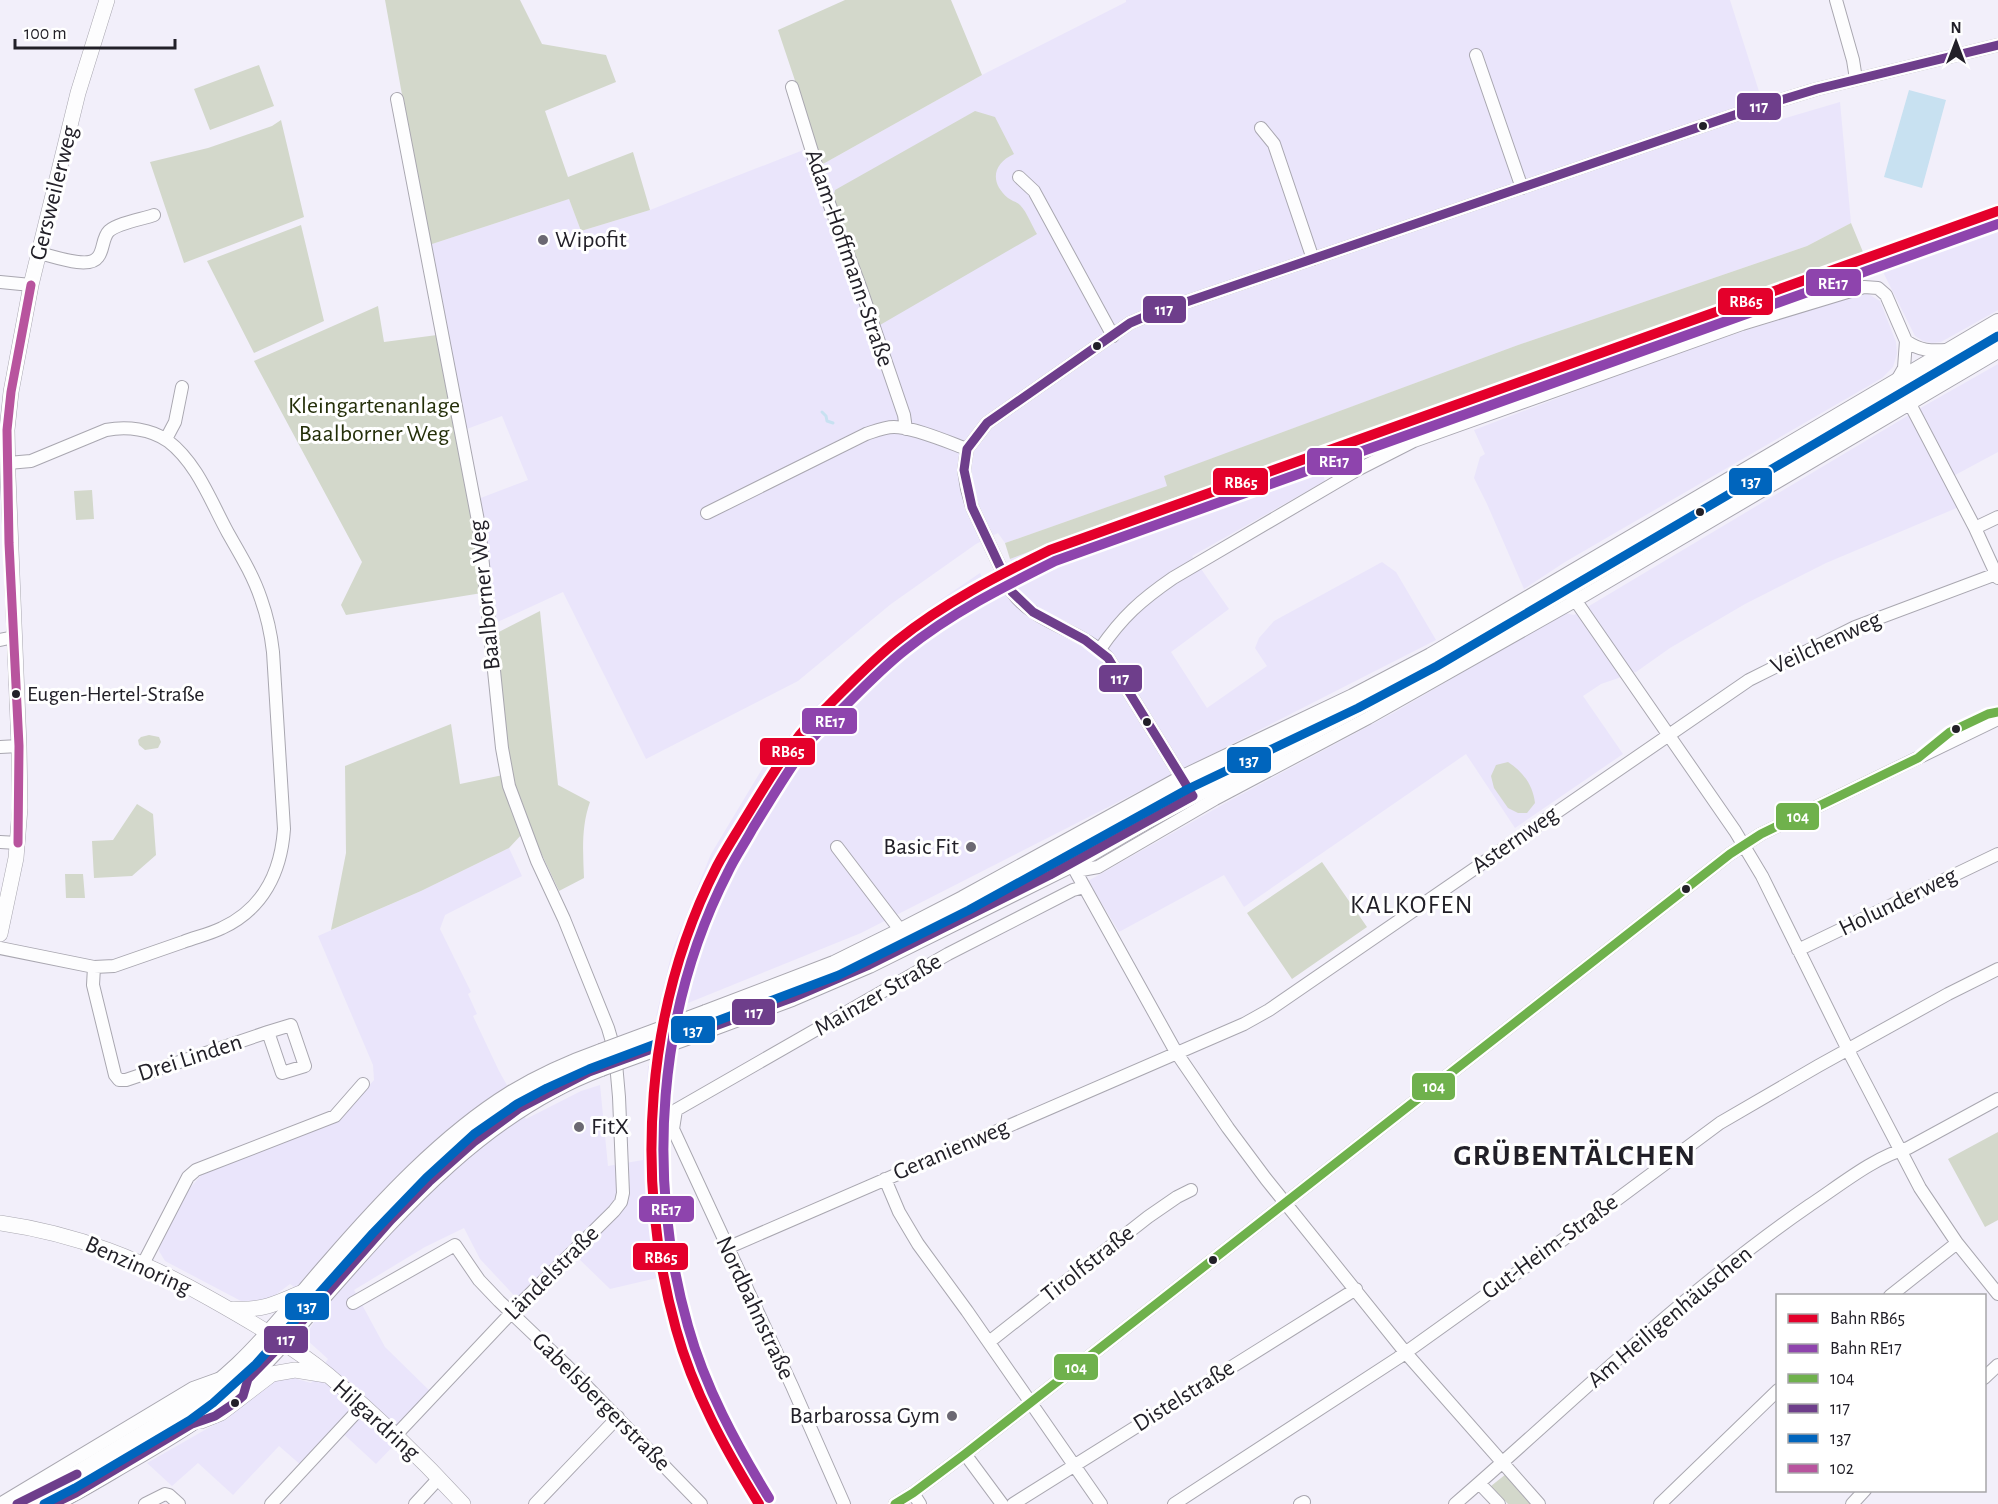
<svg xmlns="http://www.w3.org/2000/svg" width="1998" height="1504" font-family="'Alegreya Sans',sans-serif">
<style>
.built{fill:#eae5fb}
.green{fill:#d3d8cb}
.water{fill:#c8e1f1}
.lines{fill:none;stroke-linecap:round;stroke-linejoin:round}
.stream{stroke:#c8e1f1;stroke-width:3}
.minor-casing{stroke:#a9a7b0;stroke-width:14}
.tertiary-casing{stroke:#a9a7b0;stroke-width:16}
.secondary-casing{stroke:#a9a7b0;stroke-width:18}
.minor{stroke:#fdfdfe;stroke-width:12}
.tertiary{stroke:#fdfdfe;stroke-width:15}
.secondary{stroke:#fdfdfe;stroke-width:16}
.secondary-bridge-casing{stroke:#a9a7b0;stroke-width:18;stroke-linecap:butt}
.secondary-bridge{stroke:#fdfdfe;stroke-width:16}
.bus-1-casing{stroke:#fff;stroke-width:14}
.bus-2-casing{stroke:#fff;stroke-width:14}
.bus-3-casing{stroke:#fff;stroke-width:14}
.bus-4-casing{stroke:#fff;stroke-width:14}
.bus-1{stroke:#6fb14c;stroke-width:9}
.bus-2{stroke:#6e3e8b;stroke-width:9}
.bus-3{stroke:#0065bd;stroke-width:9}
.bus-4{stroke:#b8549e;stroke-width:9}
.rail-1-casing{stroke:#fff;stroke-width:15}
.rail-2-casing{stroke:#fff;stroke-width:15}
.rail-1{stroke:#e4002b;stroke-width:10}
.rail-2{stroke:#8e44ad;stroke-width:10}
.bus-dot{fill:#222028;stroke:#fff;stroke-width:2}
.poi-dot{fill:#6b6872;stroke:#fff;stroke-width:2}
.labels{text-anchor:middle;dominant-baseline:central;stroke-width:6;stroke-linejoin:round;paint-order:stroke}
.bus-label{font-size:22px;fill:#222028;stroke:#fff;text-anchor:start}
.street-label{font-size:24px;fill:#222028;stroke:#fff}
.poi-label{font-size:24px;fill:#222028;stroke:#fff;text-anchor:start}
.park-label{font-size:24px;fill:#242f09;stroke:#fff}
.neighbourhood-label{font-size:26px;letter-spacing:1.5px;fill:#222028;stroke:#fff}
.district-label{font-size:30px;font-weight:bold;letter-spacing:1.5px;fill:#222028;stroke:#fff}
.line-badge{stroke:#fff;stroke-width:2}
.badge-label{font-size:16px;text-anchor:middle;font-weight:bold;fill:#fff}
</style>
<rect width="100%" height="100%" fill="#f2effa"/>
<path class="built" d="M1126,0H1730L1769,123L1840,102L1851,223L1807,246L1518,345L1165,476L1168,486L1005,543L998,533L976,544L891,604L798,681L646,759L563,592L491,625L478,499L528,480L502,416L464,430L429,245L569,199L581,231L650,210L816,145L823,164L982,75L1126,2Z
M1998,204V219L1880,263L1876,249Z
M1998,231V310L1941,342L1932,343L1923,341L1915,336L1882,270Z
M1863,252L1867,267L1430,420L1320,463L1325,481L1192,556L1229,609L1171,652L1207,708L1267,666L1255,648L1259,638L1274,621L1382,562L1396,572L1436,640L861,933L656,1016L673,948L711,854L768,759L815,707L906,623L980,573L986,585L889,653L846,694L791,754L748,822L715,881L690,962L721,883L807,744L869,678L980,596L1017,576L1010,559L1135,511Z
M1865,292L1880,301L1896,342L1897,354L1893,367L1882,378L1565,562L1524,589L1487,504L1474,478L1480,457L1485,454L1474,430L1610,378L1726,337Z
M1998,364V452L1944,481L1959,507L1826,563L1745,604L1670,648L1636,672L1601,684L1583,696L1623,754L1515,828L1466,754L1244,907L1224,875L1119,932L1088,881L1229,801L1395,712L1564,613L1574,615L1924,406Z
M509,848L522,876L445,915L440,929L471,992L468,994L477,1014L473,1016L499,1071L526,1119L581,1091L600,1085L608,1166L643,1160L648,1066L662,1061L656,1095L655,1121L656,1180L660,1230H665L678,1313L697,1371L719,1422L769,1504H753L707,1427L684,1373L657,1278L610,1289L576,1256L524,1306L480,1259L464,1228L425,1247L354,1290L385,1347L438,1399L376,1464L337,1428L302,1466L279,1446L233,1495L198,1463L172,1486L147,1463L231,1415L268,1383L274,1380L294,1378L311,1383L328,1359L307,1340V1333L324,1307L290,1284L270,1299L251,1302L241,1301L165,1261L159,1251V1246L185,1194L203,1173L334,1123L340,1119L374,1080L373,1065L318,936L421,891Z"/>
<path class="green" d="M385,0H520L542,44L606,55L616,82L545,111L568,177L633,152L650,210L581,231L569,199L429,245Z
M845,0H951L982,75L823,164L778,30Z
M259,65L274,106L210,130L194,89Z
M975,111L995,117L1014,154C992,164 990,183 1008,198C1012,201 1017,202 1020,205C1027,212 1032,226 1037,234L880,325L833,198L835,190Z
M281,120L304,217L184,263L150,162L208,148L272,126Z
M1851,223L1863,252L1340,442L1135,511L1010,559L1005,543L1167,486L1164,476L1518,345L1807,246Z
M301,225L324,321L254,353L207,261Z
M378,306L384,342L437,335L475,526L482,593L346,615L341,605L362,562L254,361Z
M92,490L94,519L76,520L74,491Z
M540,611L558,785L590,802C581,827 583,852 584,878L559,891L534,838L516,792L508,766L493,635Z
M451,724L460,784L503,775L523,833L509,848L421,891L331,930L346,853L345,766Z
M149,735L159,737L161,742L158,748L145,750L139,745L138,740L141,737Z
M1508,762C1523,772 1533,785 1535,803L1527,813H1518L1508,808L1494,788L1491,776L1496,765Z
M137,804L153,814L156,855L132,876L94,878L92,841L113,840Z
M1322,862L1367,927L1292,979L1247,913Z
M65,874H83L85,898H66Z
M1998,1132V1220L1985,1227L1948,1159Z
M1506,1474L1533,1504H1508L1491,1486Z"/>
<path class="water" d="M1909,90L1946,100L1922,188L1884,177Z"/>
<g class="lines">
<path class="stream" d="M822,412L826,416L827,421L833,423"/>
<defs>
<path id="minor" d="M1836,0L1853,60L1856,79
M1476,55L1522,188
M792,87L823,187L861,289L904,415L906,429
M1261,128L1274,144L1313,259
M1019,177L1034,191L1113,336
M39,253C53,256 89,270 98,257C104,250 102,238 109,231C118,223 143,219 154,215
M0,282L31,285
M1906,341C1920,351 1931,351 1947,350
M1910,404L1975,528L1998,578
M166,439L175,422L182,387
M707,513L866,434C875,431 884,427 894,427C913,427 948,442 967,449
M1975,528L1998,517
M1571,594L1735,831L1762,876L1848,1050L1920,1188L1957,1243L1998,1294
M0,640L14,637
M1100,649C1122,617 1141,600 1173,578L1357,470L1414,441L1742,324L1864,287L1878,288L1886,295L1906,341L1904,368L1896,382
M0,747L19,746
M1193,796L1108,658C1082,629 1036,625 1012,592L972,507L967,489L964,470L967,449L987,423L1130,323L1151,314L1758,107L1817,89L1998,45
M0,842L18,843
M1061,845L1176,1052L1228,1128L1266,1179L1405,1352L1539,1504
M837,847L901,931
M1076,871L1098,867L1215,799L1368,718L1575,601L1998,352
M0,948L94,967L114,966C137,958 160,950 183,942C196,937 210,934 222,928C263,909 281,872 284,829L273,652C271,634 267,616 261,599C253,575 240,554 228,533C211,502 197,463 168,441C151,429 127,426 106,430L31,461L8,463
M1798,950L1998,854
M94,967L93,985L115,1075L119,1080H126L268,1032L291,1025L305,1066L282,1073L268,1032
M885,1179L899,1212L918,1244L967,1311L1101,1504
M727,1248L1244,1024L1269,1010L1749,680L1855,627L1996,574
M143,1264L188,1177L196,1170L335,1116L363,1084
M1890,1296L1957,1243
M353,1303L455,1245L479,1280L499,1301L565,1364L701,1504
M989,1342L1148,1217L1177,1197L1191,1190
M1984,1378L1998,1365
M396,1435L512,1312L614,1211L621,1202L623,1193L619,1097L615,1052L608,1028L564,919L537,861L509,786L502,748L479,526L397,99
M965,1454L1002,1504
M1479,1483L1499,1504
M913,1493L920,1504
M0,1504L193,1388L218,1379
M145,1504L165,1494L169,1495L179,1504
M271,1504L363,1405
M415,1504L439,1478
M535,1504L618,1417
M844,1504L792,1386L673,1129L676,1110L948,954L1073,890L1084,887
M895,1504L913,1493L965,1454L1730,854L1761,834L1998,719
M1013,1504L1356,1289
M1174,1504L1398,1358L1553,1247L1720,1123L1818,1066L1948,994L1998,969
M1300,1504L1304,1502
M1455,1504C1572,1403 1682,1293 1810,1205C1839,1186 1874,1157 1908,1148L1998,1099
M1660,1504L1778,1390
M1852,1504L1865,1490"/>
<path id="tertiary" d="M0,934L16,858L20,808L19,746L8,476L7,430L11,392L31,285L78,93L107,0
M0,1223C77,1234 142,1260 209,1298C250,1321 291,1345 328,1375C376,1415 421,1458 463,1504
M233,1309C263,1311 278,1303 305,1291
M201,1421L221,1413L272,1374L295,1370L326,1375"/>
<path id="secondary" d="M706,1013L834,964L901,931L963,899L1183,778L1353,697L1431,656L1998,322
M706,1030L792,998L869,965L1072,864L1144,822L1436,666L1998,338
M17,1504C49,1492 79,1472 108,1455C154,1427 199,1402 238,1365C271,1334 299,1297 329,1263C381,1203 443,1136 511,1094C539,1077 570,1063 601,1052
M53,1504C81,1490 108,1473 136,1457C175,1434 213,1411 247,1380C274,1355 297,1327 321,1299C401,1208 484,1112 601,1068"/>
</defs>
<use href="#minor" class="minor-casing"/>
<use href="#tertiary" class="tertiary-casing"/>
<use href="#secondary" class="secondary-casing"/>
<use href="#minor" class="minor"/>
<use href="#tertiary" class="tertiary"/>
<use href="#secondary" class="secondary"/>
<defs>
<path id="secondary-bridge" d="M601,1052L706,1013
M601,1068L706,1030"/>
</defs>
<use href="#secondary-bridge" class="secondary-bridge-casing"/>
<use href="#secondary-bridge" class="secondary-bridge"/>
<defs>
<path id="bus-1" d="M895,1504L913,1493L965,1454L1730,854L1761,834L1918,758L1950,732L1988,714L1998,712"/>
<path id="bus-2" d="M17,1504L77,1474
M53,1504L76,1493L192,1424L215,1416L236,1402L243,1396L248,1379L283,1343L391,1220L429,1182L474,1142L520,1108L589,1072L792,998L869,965L1050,875L1193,796L1108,658L1085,640L1033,612L1012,592L972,507L964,470L967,449L987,423L1130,323L1151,314L1758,107L1817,89L1998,45"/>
<path id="bus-3" d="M44,1504L75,1488L190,1420L213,1403L256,1364L373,1233L426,1178L474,1134L517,1104L547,1088L589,1069L839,975L969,910L1188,789L1358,708L1437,666L1998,336"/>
<path id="bus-4" d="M18,843L19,746L9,543L7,430L11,392L31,285"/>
</defs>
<use href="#bus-1" class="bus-1-casing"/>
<use href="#bus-2" class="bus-2-casing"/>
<use href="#bus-3" class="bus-3-casing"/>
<use href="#bus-4" class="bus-4-casing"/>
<use href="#bus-1" class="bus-1"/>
<use href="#bus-2" class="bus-2"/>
<use href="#bus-3" class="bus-3"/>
<use href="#bus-4" class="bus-4"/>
<defs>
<path id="rail-1" d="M759,1504C725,1449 693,1391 676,1329C634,1178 645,1007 717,866C725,851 734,837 743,822C761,793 778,763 799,736C809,724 820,714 831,703C853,681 874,659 898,640C944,603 997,576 1050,550L1998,211"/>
<path id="rail-2" d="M769,1498C736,1444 705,1387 688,1326C646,1178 657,1010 728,872C735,857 745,843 753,828C771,799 788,770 808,743C818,731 829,722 840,711C861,690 882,668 905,650C951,613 1003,587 1055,561L1998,224"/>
</defs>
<use href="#rail-1" class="rail-1-casing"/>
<use href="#rail-2" class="rail-2-casing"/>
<use href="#rail-1" class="rail-1"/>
<use href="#rail-2" class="rail-2"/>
</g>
<g class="bus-dot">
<circle cx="1703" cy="126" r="5"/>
<circle cx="1097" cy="346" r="5"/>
<circle cx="1700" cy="512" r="5"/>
<circle cx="16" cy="694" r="5"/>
<circle cx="1147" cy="722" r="5"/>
<circle cx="1956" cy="729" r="5"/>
<circle cx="1686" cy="889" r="5"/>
<circle cx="1213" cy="1260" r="5"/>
<circle cx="235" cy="1403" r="5"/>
</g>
<g class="poi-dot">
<circle cx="543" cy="240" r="6"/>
<circle cx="971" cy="847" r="6"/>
<circle cx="579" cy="1127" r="6"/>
<circle cx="952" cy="1416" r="6"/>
</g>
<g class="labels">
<g class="bus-label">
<text x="27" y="694">Eugen-Hertel-Straße</text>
</g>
<g class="street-label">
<text transform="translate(54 193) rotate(-76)">Gersweilerweg</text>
<text transform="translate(849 258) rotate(71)">Adam-Hoffmann-Straße</text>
<text transform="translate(485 595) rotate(-96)">Baalborner Weg</text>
<text transform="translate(1826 643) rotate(-25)">Veilchenweg</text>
<text transform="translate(1515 840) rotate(-35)">Asternweg</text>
<text transform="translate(1898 902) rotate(-26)">Holunderweg</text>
<text transform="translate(878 995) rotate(-30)">Mainzer Straße</text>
<text transform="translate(190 1058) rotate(-18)">Drei Linden</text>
<text transform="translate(951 1150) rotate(-23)">Geranienweg</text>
<text transform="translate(1550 1247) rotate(-36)">Gut-Heim-Straße</text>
<text transform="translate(1088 1264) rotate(-38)">Tirolfstraße</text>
<text transform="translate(138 1266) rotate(24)">Benzinoring</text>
<text transform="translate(552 1273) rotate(-45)">Ländelstraße</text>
<text transform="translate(755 1308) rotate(65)">Nordbahnstraße</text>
<text transform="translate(1670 1317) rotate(-40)">Am Heiligenhäuschen</text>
<text transform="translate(1184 1396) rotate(-32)">Distelstraße</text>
<text transform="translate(601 1402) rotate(45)">Gabelsbergerstraße</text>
<text transform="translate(376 1420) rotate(42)">Hilgardring</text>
</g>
<g class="poi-label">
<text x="555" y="240">Wipofit</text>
<text x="959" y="847" text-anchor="end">Basic Fit</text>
<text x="591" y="1127">FitX</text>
<text x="940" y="1416" text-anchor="end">Barbarossa Gym</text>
</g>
<g class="park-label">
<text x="374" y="406">Kleingartenanlage<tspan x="374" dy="28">Baalborner Weg</tspan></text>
</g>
<g class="neighbourhood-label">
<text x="1412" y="905">KALKOFEN</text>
</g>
<g class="district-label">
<text x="1575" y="1156">GRÜBENTÄLCHEN</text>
</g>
</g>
<g class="line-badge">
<rect x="1736" y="92" width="46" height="29" rx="6" fill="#6e3e8b"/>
<rect x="1805" y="268" width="57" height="29" rx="6" fill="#8e44ad"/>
<rect x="1717" y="287" width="57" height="29" rx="6" fill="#e4002b"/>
<rect x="1142" y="295" width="45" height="29" rx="6" fill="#6e3e8b"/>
<rect x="1306" y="447" width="57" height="29" rx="6" fill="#8e44ad"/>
<rect x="1728" y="467" width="45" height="29" rx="6" fill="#0065bd"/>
<rect x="1212" y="467" width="57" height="29" rx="6" fill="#e4002b"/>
<rect x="1098" y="664" width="45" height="29" rx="6" fill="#6e3e8b"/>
<rect x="801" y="707" width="57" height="28" rx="6" fill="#8e44ad"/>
<rect x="759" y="737" width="57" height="29" rx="6" fill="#e4002b"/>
<rect x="1226" y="746" width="46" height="28" rx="6" fill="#0065bd"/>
<rect x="1775" y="802" width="45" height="29" rx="6" fill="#6fb14c"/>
<rect x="731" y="998" width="45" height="28" rx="6" fill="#6e3e8b"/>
<rect x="670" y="1015" width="46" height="29" rx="6" fill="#0065bd"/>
<rect x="1411" y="1072" width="45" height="29" rx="6" fill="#6fb14c"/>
<rect x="638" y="1195" width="57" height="28" rx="6" fill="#8e44ad"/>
<rect x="632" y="1242" width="57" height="29" rx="6" fill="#e4002b"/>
<rect x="284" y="1292" width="46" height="29" rx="6" fill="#0065bd"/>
<rect x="263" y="1325" width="46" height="29" rx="6" fill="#6e3e8b"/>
<rect x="1053" y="1353" width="46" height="28" rx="6" fill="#6fb14c"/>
</g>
<g class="badge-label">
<text x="1759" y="112">117</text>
<text x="1833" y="289">RE17</text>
<text x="1746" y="307">RB65</text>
<text x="1164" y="315">117</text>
<text x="1334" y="467">RE17</text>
<text x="1751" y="487">137</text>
<text x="1241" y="488">RB65</text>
<text x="1120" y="684">117</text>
<text x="830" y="727">RE17</text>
<text x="788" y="757">RB65</text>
<text x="1249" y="766">137</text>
<text x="1798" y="822">104</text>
<text x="754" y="1018">117</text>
<text x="693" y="1036">137</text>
<text x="1434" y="1092">104</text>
<text x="666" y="1215">RE17</text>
<text x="661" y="1263">RB65</text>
<text x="307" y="1312">137</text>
<text x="286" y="1345">117</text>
<text x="1076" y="1373">104</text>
</g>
<rect x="1776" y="1294" width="210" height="198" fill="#ffffff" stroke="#a7a6a9" stroke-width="1.5"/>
<rect x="1788" y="1314" width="30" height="9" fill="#e4002b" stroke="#a7a6a9" stroke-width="1.5"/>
<text x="1830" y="1324" font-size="18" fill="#222028">Bahn RB65</text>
<rect x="1788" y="1344" width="30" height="9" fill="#8e44ad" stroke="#a7a6a9" stroke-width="1.5"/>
<text x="1830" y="1354" font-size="18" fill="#222028">Bahn RE17</text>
<rect x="1788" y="1374" width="30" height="9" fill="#6fb14c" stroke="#a7a6a9" stroke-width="1.5"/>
<text x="1830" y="1384" font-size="18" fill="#222028">104</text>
<rect x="1788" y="1404" width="30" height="9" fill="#6e3e8b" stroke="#a7a6a9" stroke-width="1.5"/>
<text x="1830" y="1414" font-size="18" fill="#222028">117</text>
<rect x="1788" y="1434" width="30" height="9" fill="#0065bd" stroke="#a7a6a9" stroke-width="1.5"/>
<text x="1830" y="1444" font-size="18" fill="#222028">137</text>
<rect x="1788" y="1464" width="30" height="9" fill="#b8549e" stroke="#a7a6a9" stroke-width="1.5"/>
<text x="1830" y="1474" font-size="18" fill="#222028">102</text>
<g transform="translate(1956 42)" stroke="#ffffff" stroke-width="4.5" paint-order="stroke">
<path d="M0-4.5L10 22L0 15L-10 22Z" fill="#222028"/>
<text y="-9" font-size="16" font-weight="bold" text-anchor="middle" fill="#222028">N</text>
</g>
<path d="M15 39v9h160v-9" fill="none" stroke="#222028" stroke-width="3"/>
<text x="24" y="39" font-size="18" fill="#222028" stroke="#ffffff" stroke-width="4.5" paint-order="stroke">100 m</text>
</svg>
